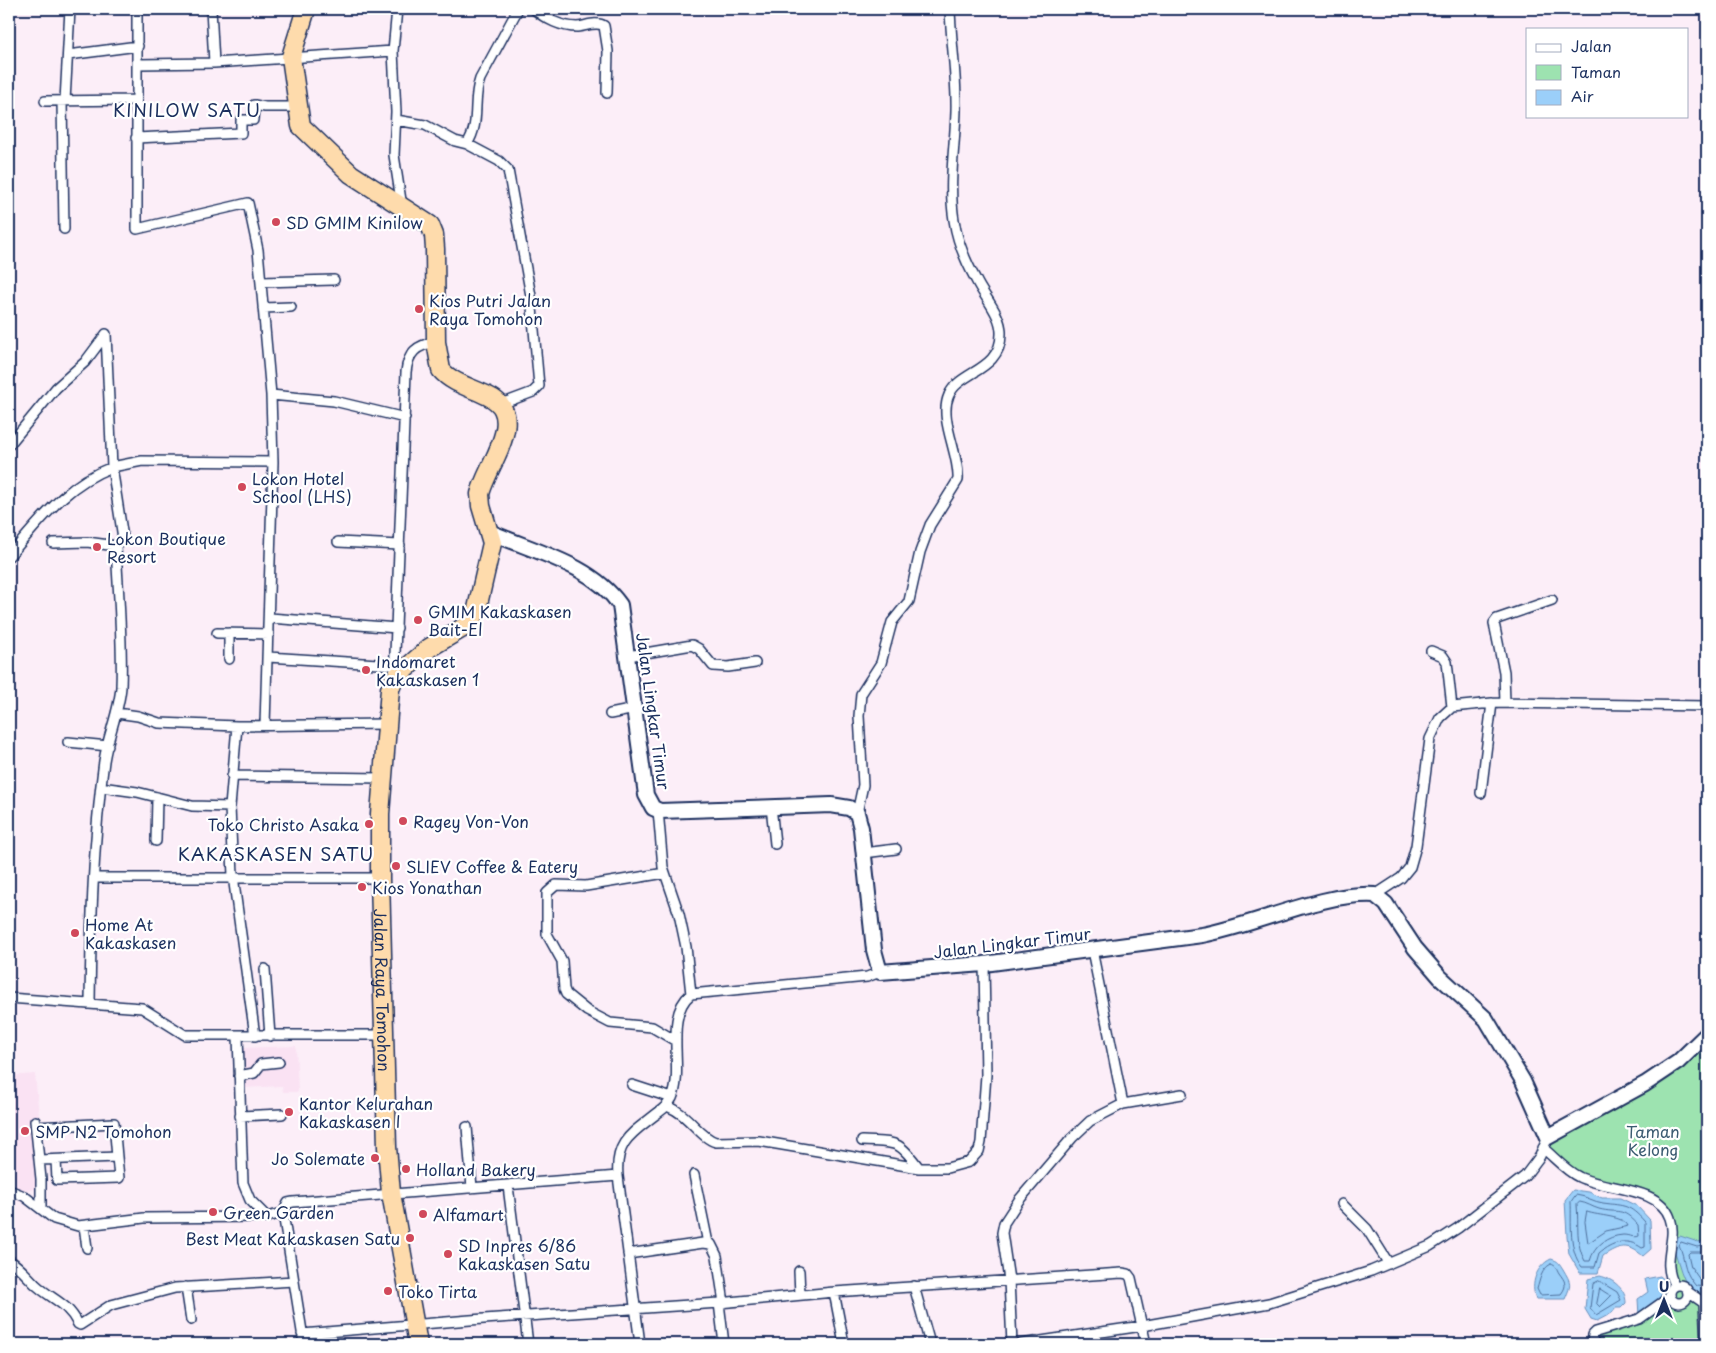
<svg xmlns="http://www.w3.org/2000/svg" width="1716" height="1353" font-family="'Playpen Sans',sans-serif">
<style>
.built{fill:#fae2f3}
.green{fill:#9de3b0;stroke:#5c8987}
.water{fill:#9bcff9;stroke:#688fbb}
.lines{fill:none;stroke-linecap:round;stroke-linejoin:round}
.shore{stroke:#4e6f9c;stroke-width:1}
.street-casing{stroke:#1b2f5e;stroke-width:12}
.secondary-casing{stroke:#1b2f5e;stroke-width:18}
.highway-casing{stroke:#1b2f5e;stroke-width:21}
.street{stroke:#fff;stroke-width:9}
.secondary{stroke:#fff;stroke-width:14}
.highway{stroke:#fedbac;stroke-width:18}
.poi-dot{fill:#d1495b;stroke:#fff;stroke-width:2}
.labels{text-anchor:middle;dominant-baseline:central;stroke-width:4.5;stroke-linejoin:round;paint-order:stroke}
.poi-label{font-size:16px;fill:#1b2f5e;stroke:#fff;text-anchor:start}
.street-label{font-size:16px;fill:#1b2f5e;stroke:#fff}
.park-label{font-size:16px;fill:#3c5c72;stroke:#fff}
.neighbourhood-label{font-size:18px;letter-spacing:1px;fill:#1b2f5e;stroke:#fff}
</style>
<rect width="100%" height="100%" fill="#fceef8"/>
<filter id="ink" filterUnits="userSpaceOnUse"><feTurbulence type="fractalNoise" baseFrequency=".02" numOctaves="2"/><feDisplacementMap in="SourceGraphic" scale="10" xChannelSelector="R" yChannelSelector="G"/><feConvolveMatrix kernelMatrix="1 2 1 2 8 2 1 2 1" color-interpolation-filters="sRGB"/></filter>
<g filter="url(#ink)">
<path class="built" d="M296,1046L298,1092H283L282,1086L244,1088L243,1048Z
M35,1074L46,1189L21,1190L9,1186V1076Z"/>
<path class="green" d="M1707,1034V1344H1594L1596,1332L1658,1307L1671,1278L1670,1219L1652,1200L1572,1173L1558,1161L1540,1156L1549,1137L1645,1084Z"/>
<path class="water" d="M1573,1190L1589,1192L1602,1198H1620L1637,1206L1650,1220L1651,1249L1643,1256C1628,1243 1619,1245 1603,1256L1598,1273H1580L1569,1254L1567,1236L1565,1200Z
M1680,1236L1698,1242L1707,1240V1292C1680,1297 1681,1259 1671,1244L1675,1238Z
M1551,1259C1559,1261 1559,1263 1563,1269C1571,1283 1572,1283 1565,1299H1536C1530,1284 1536,1266 1551,1259Z
M1600,1276C1613,1279 1626,1289 1626,1303L1621,1308H1616L1612,1313L1597,1321L1591,1319L1585,1309L1588,1279Z
M1660,1276L1666,1281L1658,1303L1639,1316L1638,1299L1648,1292L1645,1279Z"/>
<g class="lines">
<path class="shore" d="M1576,1195C1586,1196 1594,1202 1603,1203C1625,1206 1629,1204 1645,1222V1247L1642,1248C1627,1237 1612,1242 1599,1253L1595,1267H1582C1568,1250 1572,1222 1571,1202Z
M1580,1202C1587,1203 1592,1207 1599,1209C1618,1214 1622,1206 1638,1225L1639,1236C1633,1238 1629,1235 1623,1235C1607,1236 1594,1246 1590,1261H1585C1575,1244 1579,1224 1577,1205Z
M1587,1212C1598,1216 1624,1216 1628,1226L1606,1231L1588,1243L1585,1222Z
M1707,1245L1697,1247L1681,1242L1679,1245C1686,1260 1682,1270 1696,1286L1707,1287
M1707,1252H1690L1688,1254L1691,1267L1700,1280L1707,1281
M1551,1264C1557,1266 1556,1268 1559,1273C1565,1281 1568,1285 1561,1294L1540,1295L1537,1289C1540,1280 1541,1269 1551,1264Z
M1599,1281L1617,1292L1621,1300L1596,1315L1590,1308L1593,1284Z
M1600,1289L1611,1296L1600,1307L1597,1304Z"/>
<defs>
<path id="street" d="M137,9V229L248,203L258,250L271,395L273,462L265,725
M211,9L214,63
M397,9L393,51L396,112L394,155L402,207
M534,9C545,19 562,27 577,27C586,26 597,21 604,26L608,51L607,93
M68,55L138,46
M138,64L214,63L393,51
M45,101L137,100
M62,101L64,229
M65,101L70,9
M396,120L425,125L455,141L467,144C481,123 472,101 480,79L518,9
M136,138L241,133V120H253L254,105L265,107H297
M467,144L499,161L508,170L531,296L539,386L533,392L501,404
M261,282L334,280
M263,308L291,307
M106,334L112,467L142,461L273,462
M271,395L334,401L405,418
M9,445L56,388L85,362L106,334
M338,542L400,545
M53,543L87,542L116,546
M9,556C41,520 65,485 112,467L123,538L116,546C118,592 123,640 121,687C119,712 108,735 104,761C93,841 91,923 90,1003
M270,618L397,628
M217,633L269,634
M1431,651L1443,656L1447,662L1452,707
M628,656L692,645L699,649L713,666L728,667L755,663
M268,657L394,665
M229,659V633
M394,679L406,372C408,353 416,345 436,342
M1505,703L1504,672L1494,623L1497,619L1552,600
M117,713L138,716L159,723L237,726L387,724
M610,714L635,709
M237,726L230,807L233,876L255,1036
M68,742L108,746
M232,776L383,778
M101,787L137,792L192,806L230,807
M1481,793L1492,703
M771,806L775,844
M857,813L863,785L859,716L861,694L881,663L892,622L909,601L920,552L930,525L958,480C960,454 938,419 949,395C959,371 1001,371 1001,334C1002,315 984,297 976,280C966,262 957,241 954,220C948,184 955,147 956,111C957,76 951,43 950,9
M156,841L157,797
M864,853L896,849
M665,873L586,886L556,885L547,893V934L562,961L564,989L566,994L587,1011L610,1023L652,1027L676,1041
M94,878H380
M1375,895L1401,878L1410,867L1416,846L1430,739L1440,718L1452,707L1492,703L1707,706
M1092,950L1123,1104L1182,1094
M265,969L270,1036
M691,994L867,977L880,972
M9,998L142,1008L185,1035H383
M238,1036L243,1183L250,1200L267,1217L283,1213
M239,1076L254,1073L261,1064L279,1062
M632,1085L672,1098
M667,1106C689,1114 700,1138 716,1142L759,1141L919,1168H947L969,1162L979,1151L981,1142L986,1075L984,964
M240,1116L282,1114
M35,1121L41,1179V1209
M36,1127L114,1123L117,1157L40,1160
M467,1127L472,1188
M862,1141C896,1143 898,1139 919,1168
M1543,1148C1555,1158 1566,1171 1579,1177C1605,1190 1659,1186 1670,1218C1678,1240 1660,1261 1675,1286
M56,1160L57,1180L119,1178L117,1157
M694,1175L708,1243
M618,1176C615,1142 631,1134 655,1115C662,1110 668,1106 672,1098C685,1070 663,1016 691,994L686,947L679,914L663,867L658,810
M508,1186L528,1344
M9,1190L24,1196L54,1219L78,1226L144,1218L267,1217
M1342,1204L1367,1229L1389,1264
M283,1213L288,1203L293,1202L618,1176L640,1344
M283,1213L304,1344
M84,1226L87,1248
M628,1254L703,1243L711,1244L717,1256L724,1303
M9,1260C19,1266 26,1275 35,1284C52,1300 67,1302 78,1324L80,1325L111,1305L175,1288L294,1281
M799,1271L800,1295
M1670 1294a9 9 0 1 1 18 0a9 9 0 1 1-18 0Z
M914,1286L930,1344
M186,1287L191,1320
M834,1292L844,1344
M1688,1292L1704,1303L1706,1344
M719,1303L724,1344
M302,1334L470,1320L719,1303L834,1292L1122,1273L1128,1274L1131,1278L1146,1344
M1012,1344L1009,1280L1002,1233L1004,1223L1019,1200L1072,1138L1090,1121L1123,1104
M1021,1344L1142,1326L1269,1303L1371,1271L1430,1246L1458,1228L1525,1176L1540,1156L1548,1137
M1592,1344L1593,1335L1596,1332L1639,1319L1670,1297"/>
<path id="secondary" d="M490,532C535,552 591,564 620,605L646,795L653,808L660,811L831,805L849,808L857,813L861,828L874,950L880,972L984,964L1202,935C1256,925 1323,892 1375,895L1386,904L1415,948L1440,977L1486,1019L1523,1081L1548,1137L1645,1084L1678,1062L1707,1034"/>
<g id="highway">
<path id="s1" d="M306,9L291,57L301,126L351,174L430,225L434,235L435,249L436,342L441,370C452,383 472,388 488,396C529,415 487,465 480,494L481,506L492,543L476,613L466,626L429,648L394,679L390,689L380,814V878L387,1147L391,1193L418,1344"/>
</g>
</defs>
<use href="#street" class="street-casing"/>
<use href="#secondary" class="secondary-casing"/>
<use href="#highway" class="highway-casing"/>
<use href="#street" class="street"/>
<use href="#secondary" class="secondary"/>
<use href="#highway" class="highway"/>
</g>
</g>
<g class="poi-dot">
<circle cx="276" cy="222" r="5"/>
<circle cx="419" cy="309" r="5"/>
<circle cx="242" cy="487" r="5"/>
<circle cx="97" cy="547" r="5"/>
<circle cx="418" cy="620" r="5"/>
<circle cx="366" cy="670" r="5"/>
<circle cx="403" cy="821" r="5"/>
<circle cx="369" cy="824" r="5"/>
<circle cx="396" cy="866" r="5"/>
<circle cx="362" cy="887" r="5"/>
<circle cx="75" cy="933" r="5"/>
<circle cx="289" cy="1112" r="5"/>
<circle cx="25" cy="1131" r="5"/>
<circle cx="375" cy="1158" r="5"/>
<circle cx="406" cy="1169" r="5"/>
<circle cx="213" cy="1212" r="5"/>
<circle cx="423" cy="1214" r="5"/>
<circle cx="410" cy="1238" r="5"/>
<circle cx="448" cy="1254" r="5"/>
<circle cx="388" cy="1291" r="5"/>
</g>
<g class="labels">
<g class="poi-label">
<text x="286" y="222">SD GMIM Kinilow</text>
<text x="429" y="300">Kios Putri Jalan<tspan x="429" dy="18">Raya Tomohon</tspan></text>
<text x="252" y="478">Lokon Hotel<tspan x="252" dy="18">School (LHS)</tspan></text>
<text x="107" y="538">Lokon Boutique<tspan x="107" dy="18">Resort</tspan></text>
<text x="428" y="611">GMIM Kakaskasen<tspan x="428" dy="18">Bait-El</tspan></text>
<text x="376" y="661">Indomaret<tspan x="376" dy="18">Kakaskasen 1</tspan></text>
<text x="413" y="821">Ragey Von-Von</text>
<text x="359" y="824" text-anchor="end">Toko Christo Asaka</text>
<text x="406" y="866">SLIEV Coffee &amp; Eatery</text>
<text x="372" y="887">Kios Yonathan</text>
<text x="85" y="924">Home At<tspan x="85" dy="18">Kakaskasen</tspan></text>
<text x="299" y="1103">Kantor Kelurahan<tspan x="299" dy="18">Kakaskasen I</tspan></text>
<text x="35" y="1131">SMP N2 Tomohon</text>
<text x="365" y="1158" text-anchor="end">Jo Solemate</text>
<text x="416" y="1169">Holland Bakery</text>
<text x="223" y="1212">Green Garden</text>
<text x="433" y="1214">Alfamart</text>
<text x="400" y="1238" text-anchor="end">Best Meat Kakaskasen Satu</text>
<text x="458" y="1245">SD Inpres 6/86<tspan x="458" dy="18">Kakaskasen Satu</tspan></text>
<text x="398" y="1291">Toko Tirta</text>
</g>
<g class="street-label">
<text transform="translate(654 711) rotate(82)">Jalan Lingkar Timur</text>
<text transform="translate(1012 942) rotate(-7)">Jalan Lingkar Timur</text>
<text stroke="none"><textPath href="#s1" startOffset="1135">Jalan Raya Tomohon</textPath></text>
</g>
<g class="park-label">
<text x="1653" y="1131">Taman<tspan x="1653" dy="18">Kelong</tspan></text>
</g>
<g class="neighbourhood-label">
<text x="187" y="109">KINILOW SATU</text>
<text x="276" y="853">KAKASKASEN SATU</text>
</g>
</g>
<rect width="1716" height="1353" fill="none" stroke="#fff" stroke-width="30"/>
<rect x="15" y="15" width="1686" height="1323" fill="none" stroke="#1b2f5e" stroke-width="2" filter="url(#ink)"/>
<rect x="1526" y="28" width="162" height="90" fill="#ffffff" stroke="#a4acbf"/>
<rect x="1536" y="44" width="25" height="8" fill="#ffffff" stroke="#a4acbf"/>
<text x="1571" y="52" font-size="15" fill="#1b2f5e">Jalan</text>
<rect x="1536" y="65" width="25" height="15" fill="#9de3b0" stroke="#a4acbf"/>
<text x="1571" y="78" font-size="15" fill="#1b2f5e">Taman</text>
<rect x="1536" y="90" width="25" height="15" fill="#9bcff9" stroke="#a4acbf"/>
<text x="1571" y="102" font-size="15" fill="#1b2f5e">Air</text>
<g transform="translate(1664 1300)" stroke="#ffffff" stroke-width="4" paint-order="stroke">
<path d="M0-4L9 19L0 12L-9 19Z" fill="#1b2f5e"/>
<text y="-8" font-size="14" font-weight="bold" text-anchor="middle" fill="#1b2f5e">U</text>
</g>
</svg>
